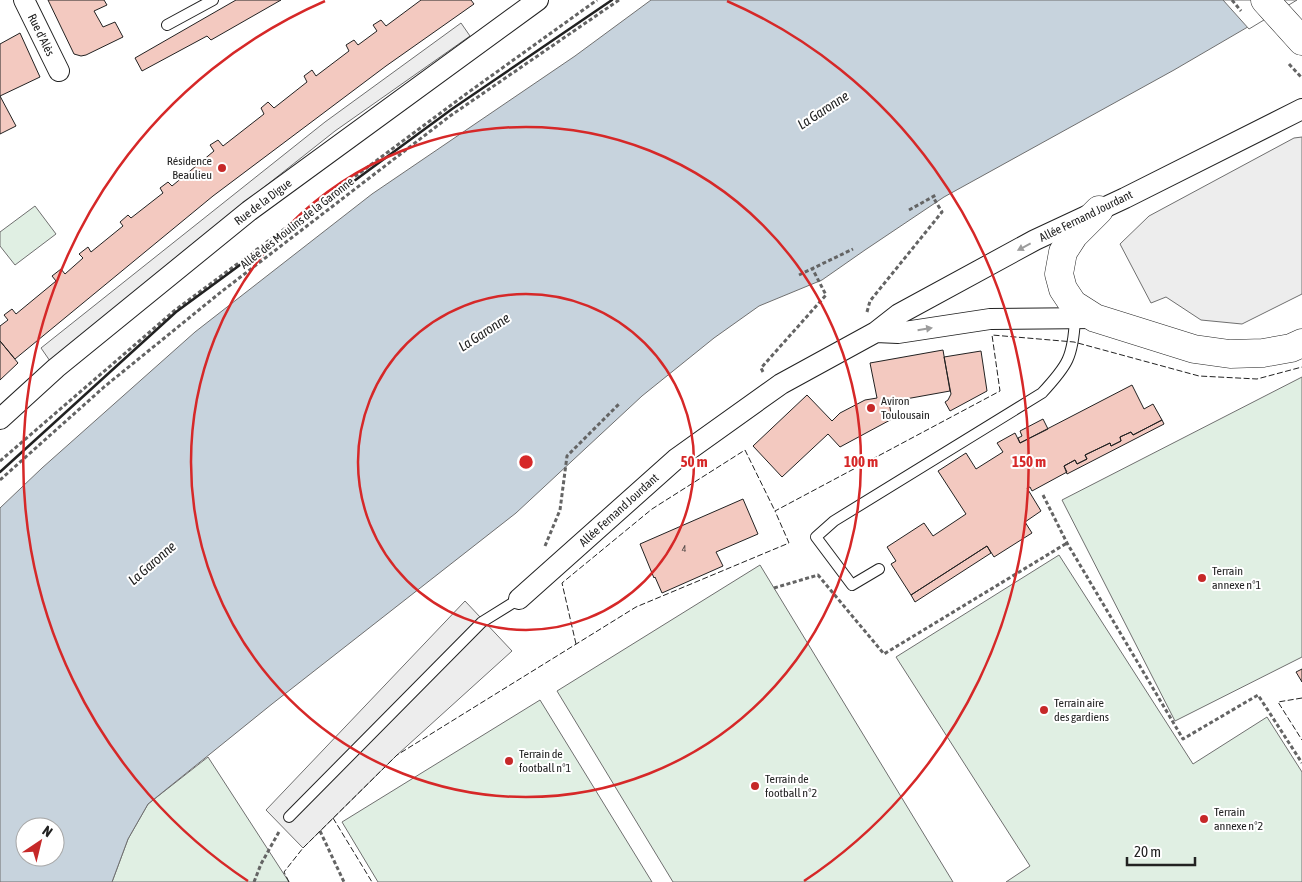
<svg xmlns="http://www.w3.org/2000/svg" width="1302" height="882" font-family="'Asap Condensed',sans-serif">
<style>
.green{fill:#e0efe3;stroke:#6f6f6f}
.parking{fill:#ededed;stroke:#6f6f6f}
.water{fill:#c7d3dd;stroke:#6f6f6f;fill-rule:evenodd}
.pier{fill:#fff;stroke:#6f6f6f}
.building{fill:#f3c9c0;stroke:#222}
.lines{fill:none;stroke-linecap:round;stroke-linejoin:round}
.lane-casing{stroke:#222;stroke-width:12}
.street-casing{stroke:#222;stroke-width:22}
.secondary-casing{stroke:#222;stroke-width:29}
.path{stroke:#646464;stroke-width:3;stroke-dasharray:4 2.5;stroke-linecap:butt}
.lane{stroke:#fff;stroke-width:10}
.street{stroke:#fff;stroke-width:20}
.secondary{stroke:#fff;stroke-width:28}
.fence{stroke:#222;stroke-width:1;stroke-dasharray:6 2.5;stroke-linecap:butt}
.wall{stroke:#222;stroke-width:2.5}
.oneway{fill:#9c9c9c}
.ring{fill:none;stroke:#d62828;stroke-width:2.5}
.poi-dot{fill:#c62828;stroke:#fff;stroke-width:2}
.labels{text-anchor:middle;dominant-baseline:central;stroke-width:4;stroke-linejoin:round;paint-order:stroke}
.number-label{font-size:10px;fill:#564c4a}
.street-label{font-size:12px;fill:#222;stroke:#fff}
.poi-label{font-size:12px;fill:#222;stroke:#fff;text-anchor:start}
.water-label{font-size:14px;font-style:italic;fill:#222;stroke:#fff}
.centre{fill:#d62828;stroke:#fff;stroke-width:2.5}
.ring-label{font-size:15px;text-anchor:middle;font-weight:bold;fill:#d62828;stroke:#fff;stroke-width:4;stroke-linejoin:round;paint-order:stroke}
</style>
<rect width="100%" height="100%" fill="#fff"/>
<path class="green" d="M35,206L56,234L15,265L0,246V232Z
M1302,377V657L1175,721L1062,500Z
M1059,555L1193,764L1267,717L1302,772V882H1006L1030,866L896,657Z
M760,565L774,588L953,882H673L557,691Z
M540,700L652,882H378L342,822Z
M208,757L289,882H112L128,839L148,804Z"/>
<path class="parking" d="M461,23L470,36L335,131L196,241L50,361L41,348L325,122Z
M1302,137V294L1242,324L1201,320L1166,297L1151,303L1120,244L1149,216L1294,138Z
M465,601L512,651L397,755L303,848L266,810Z"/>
<path class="water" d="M651,0H1294L1174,70L944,197L865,250L822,280L759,306L714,338L642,396L516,513L272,704L148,804L128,839L112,882H0V508L42,468L195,332L372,194L575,56ZM25,827H55V857H25Z"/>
<path class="pier" d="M1223,0H1297L1249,29Z"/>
<path class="building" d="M48,0H104L107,5L94,11L103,27L115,22L123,37L86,55L81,56L74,54Z
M236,0H281L211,40L207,36L142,71L135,58Z
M421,0H471L474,4L386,66L213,196L15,359L0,341V326L8,320L4,315L12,309L16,314L56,281L52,276L61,269L65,274L83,258L79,254L88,247L91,252L123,226L120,222L128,215L131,218L163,193L160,188L168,182L172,186L214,151L210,145L218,140L223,146L264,114L261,108L268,102L274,108L307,82L304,76L312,70L316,76L349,51L346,45L354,40L358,45L377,31L373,25L381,20L386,26Z
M20,33L40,77L0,96V44Z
M0,96L16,126L0,134Z
M0,341L18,363L0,380Z
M943,350L950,391L889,402L892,419L840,447L828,434L782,477L753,446L807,395L832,421L840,413L865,400L877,398L870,363Z
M981,351L987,391L950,411L945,402L948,400L951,394L944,357Z
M1132,385L1144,409L1153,404L1162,420L1133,435L1131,432L1120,437L1121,441L1111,446L1110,443L1085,455L1087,459L1077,464L1075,460L1064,466L1067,472L1032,491L1030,487L1027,488L1041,511L1025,522L1032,533L994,557L987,546L911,595L891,564L896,561L887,547L924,523L933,536L966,514L938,471L966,453L976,469L1003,452L997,443L1015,433L1020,443Z
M1043,419L1048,429L1020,443L1018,438L1022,436L1020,431Z
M1162,420L1164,424L1067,474L1064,466L1075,460L1077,464L1087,459L1085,455L1110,443L1111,446L1121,441L1120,437L1131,432L1133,435Z
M743,499L758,534L716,552L723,566L662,593L655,577L654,578L640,544Z
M987,546L991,553L915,602L911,595Z
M1302,669V682L1296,672Z"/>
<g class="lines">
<defs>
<path id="lane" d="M167,25L213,0
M879,569L852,585L816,537L834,521L1042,393C1068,365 1073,357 1075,319
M289,817L482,622L519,599"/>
<path id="street" d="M24,0L59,71
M876,332L898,333L990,319L1095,318
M0,419L56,368L249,211L538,0
M519,599L676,459L781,384L876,332L899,314L1035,240L1125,198L1302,109"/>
<path id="secondary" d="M1265,0L1302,41
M1099,210L1074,235L1063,252L1059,274L1063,289L1073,304L1095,318L1194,349L1230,354L1263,353L1291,348L1302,343"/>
</defs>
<use href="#lane" class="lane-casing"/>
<use href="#street" class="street-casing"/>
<use href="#secondary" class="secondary-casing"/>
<path class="path" d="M1232,0L1241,11
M1289,64L1302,78
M909,210L936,195
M799,275L853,249
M867,312L870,301L942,212L933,197
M763,372L761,368L826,295L812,268
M0,461L174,311L466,94L597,0
M0,480L104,387L221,292L450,116L619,0
M1043,495L1067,543L1183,739L1258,695L1302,763
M545,546L560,510L567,456L619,404
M774,588L818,575L884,654L1067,543
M320,831L344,882
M254,882L261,864L280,830"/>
<use href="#lane" class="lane"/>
<use href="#street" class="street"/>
<use href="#secondary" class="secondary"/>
<path class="fence" d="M576,644L562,583L652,509L745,450L775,511
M1302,698L1278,702L1302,740
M333,818L372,882
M289,882L284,872L303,848L397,755L636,607L789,543L775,511L1000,391L992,335L1074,342L1199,376L1257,379L1302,367"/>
<path class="wall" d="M0,472L176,312L452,109L612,0"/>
</g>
<defs><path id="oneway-solid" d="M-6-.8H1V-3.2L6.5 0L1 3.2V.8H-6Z" transform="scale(1.25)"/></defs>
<g class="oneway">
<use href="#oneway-solid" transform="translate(1024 247) rotate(152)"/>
<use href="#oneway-solid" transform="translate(925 329) rotate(-9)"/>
</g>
<g class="ring">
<circle cx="526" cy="462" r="168"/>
<circle cx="526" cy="462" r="335"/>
<path d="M248 881A503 503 0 0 1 325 1M727 1A503 503 0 0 1 804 881"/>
</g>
<g class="poi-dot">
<circle cx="222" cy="168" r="5"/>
<circle cx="871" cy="408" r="5"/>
<circle cx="1202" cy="578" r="5"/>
<circle cx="1044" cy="710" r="5"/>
<circle cx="509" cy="761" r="5"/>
<circle cx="755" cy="786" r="5"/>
<circle cx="1204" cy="819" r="5"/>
</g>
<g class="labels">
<g class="number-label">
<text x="684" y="548">4</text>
</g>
<g class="street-label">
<text transform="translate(41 35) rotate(64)">Rue d'Alès</text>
<text transform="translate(263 202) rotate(-37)">Rue de la Digue</text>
<text transform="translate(1086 216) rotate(-26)">Allée Fernand Jourdant</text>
<text transform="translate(297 223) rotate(-38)">Allée des Moulins de la Garonne</text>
<text transform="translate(619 510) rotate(-42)">Allée Fernand Jourdant</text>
</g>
<g class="poi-label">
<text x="212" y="161" text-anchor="end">Résidence<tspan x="212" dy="14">Beaulieu</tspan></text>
<text x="881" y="401">Aviron<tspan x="881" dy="14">Toulousain</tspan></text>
<text x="1212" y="571">Terrain<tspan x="1212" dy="14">annexe n°1</tspan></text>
<text x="1054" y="703">Terrain aire<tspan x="1054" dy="14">des gardiens</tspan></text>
<text x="519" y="754">Terrain de<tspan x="519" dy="14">football n°1</tspan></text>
<text x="765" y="779">Terrain de<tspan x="765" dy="14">football n°2</tspan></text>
<text x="1214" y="812">Terrain<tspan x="1214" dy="14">annexe n°2</tspan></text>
</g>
<g class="water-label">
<text transform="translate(823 110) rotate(-33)">La Garonne</text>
<text transform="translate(484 332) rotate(-33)">La Garonne</text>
<text transform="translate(152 563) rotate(-41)">La Garonne</text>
</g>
</g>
<circle cx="526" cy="462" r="8" class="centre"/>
<g class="ring-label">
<text x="694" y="467">50 m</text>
<text x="861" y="467">100 m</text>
<text x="1029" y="467">150 m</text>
</g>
<g transform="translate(40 842) rotate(35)"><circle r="24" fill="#ffffff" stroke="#a7a7a7"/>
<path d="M0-4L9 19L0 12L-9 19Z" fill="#c62828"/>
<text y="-8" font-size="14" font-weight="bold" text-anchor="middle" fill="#222222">N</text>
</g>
<path d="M1127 857v8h68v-8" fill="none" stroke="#222222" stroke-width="2.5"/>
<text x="1134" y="857" font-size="15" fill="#222222" stroke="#ffffff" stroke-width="4" paint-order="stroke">20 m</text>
</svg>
